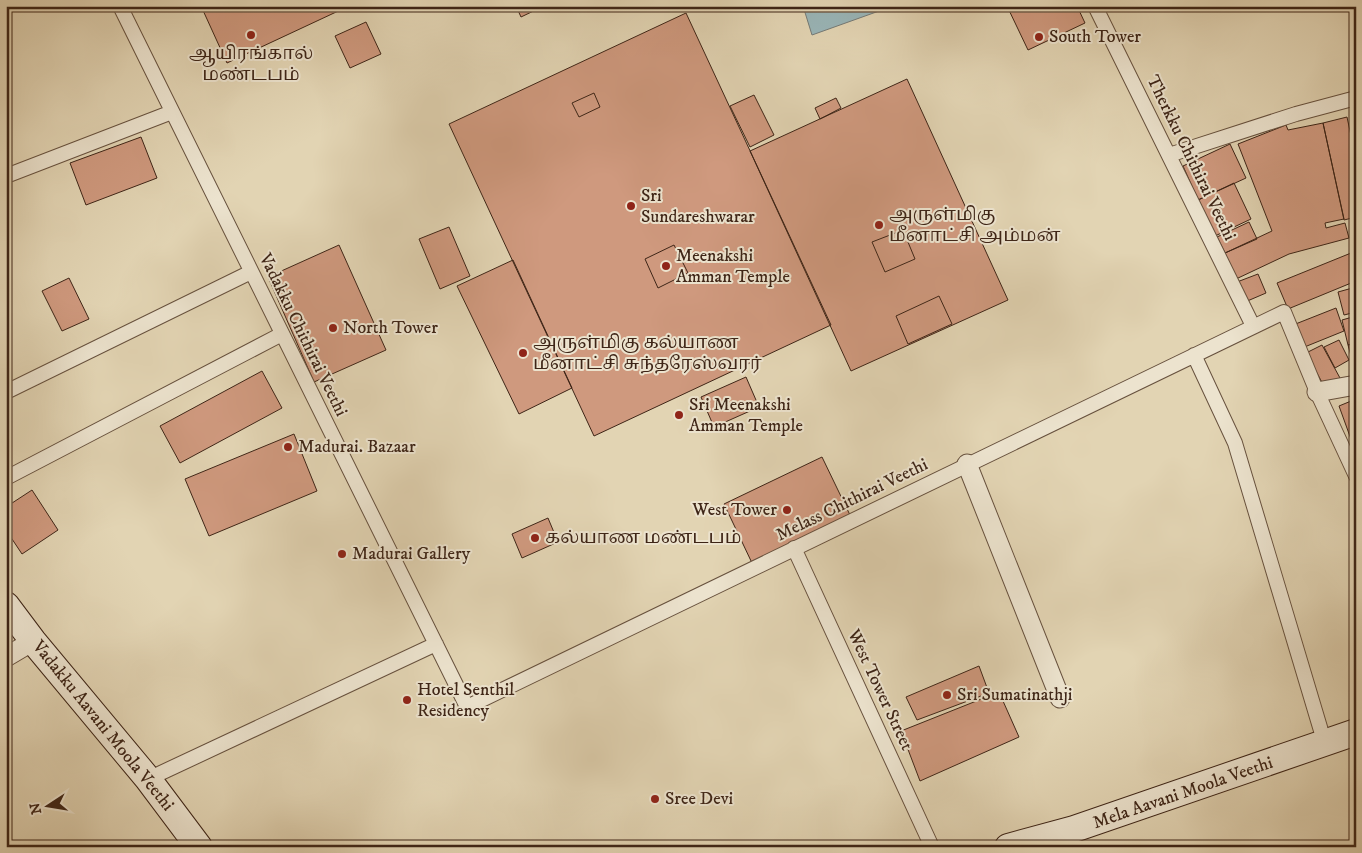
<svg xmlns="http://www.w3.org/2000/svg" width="1362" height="853" font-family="'IM FELL DW Pica','Noto Serif Tamil',serif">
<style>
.water{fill:#99b5b7;stroke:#757b77}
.building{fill:#cf997e;stroke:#3e2517}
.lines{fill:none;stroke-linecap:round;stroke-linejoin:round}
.pedestrian-casing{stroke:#67513e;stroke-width:16}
.minor-casing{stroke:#67513e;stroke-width:21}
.secondary-casing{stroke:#3e2517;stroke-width:28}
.pedestrian{stroke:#ece3ce;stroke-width:14}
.minor{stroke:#ece3ce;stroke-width:19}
.secondary{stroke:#ece3ce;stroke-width:26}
.poi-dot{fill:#8f2418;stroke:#ece3ce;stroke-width:2}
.labels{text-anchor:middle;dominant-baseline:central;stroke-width:4;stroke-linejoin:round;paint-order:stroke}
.poi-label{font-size:18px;fill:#3e2517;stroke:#ece3ce;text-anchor:start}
.street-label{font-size:18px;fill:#3e2517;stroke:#ece3ce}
</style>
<rect width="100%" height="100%" fill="#e2d4b3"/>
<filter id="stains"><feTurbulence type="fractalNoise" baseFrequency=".004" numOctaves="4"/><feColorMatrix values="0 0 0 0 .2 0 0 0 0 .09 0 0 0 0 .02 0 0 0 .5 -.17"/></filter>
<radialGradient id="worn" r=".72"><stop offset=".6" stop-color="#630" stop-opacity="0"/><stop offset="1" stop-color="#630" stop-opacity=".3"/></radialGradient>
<path class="water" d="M803,6H893L812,35Z"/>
<path class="building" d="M201,6H349L227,63Z
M516,6H544L521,17Z
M1007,6H1077L1085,23L1028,50Z
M686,13L831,325L594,436L449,124Z
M366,22L381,54L350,68L335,36Z
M907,79L1008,300L851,371L750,151Z
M594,93L600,107L579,117L572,103Z
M754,95L774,135L750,147L730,106Z
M836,98L841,108L820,119L815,108Z
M1347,117L1356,159V217L1344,220L1323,123Z
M1323,123L1344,219L1325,223L1326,228L1345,223L1349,238L1289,254L1236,279L1225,253L1272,231L1238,144L1286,125L1288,130Z
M141,137L157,178L86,205L70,163Z
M1230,144L1246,178L1198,200L1183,166Z
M1234,183L1251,219L1215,236L1198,200Z
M1249,222L1257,239L1225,253L1217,237Z
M449,227L470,276L440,289L419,239Z
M903,230L915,259L885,272L872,242Z
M339,245L386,350L314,382L268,277Z
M674,245L688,273L658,288L645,259Z
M1356,251V281L1288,309L1277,283Z
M513,260L572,388L519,414L457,286Z
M1258,274L1266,293L1245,302L1237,282Z
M69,278L89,319L62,331L42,291Z
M1356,287V312L1344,315L1338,292Z
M939,296L952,324L908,344L896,316Z
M1336,308L1344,331L1302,348L1293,325Z
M1356,316V343L1348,345L1342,320Z
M1339,340L1349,360L1335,368L1324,347Z
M1356,343V375L1348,345Z
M1322,345L1340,378L1324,386L1306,353Z
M262,371L282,408L180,463L160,426Z
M746,377L759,407L714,427L701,397Z
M1356,399V441L1352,442L1339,406Z
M294,434L317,491L209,536L185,479Z
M822,457L850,515L752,563L724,504Z
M32,490L58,530L22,554L6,530V507Z
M548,518L558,542L522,558L512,534Z
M979,666L989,693L917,720L906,697Z
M999,692L1019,737L920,781L901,731Z"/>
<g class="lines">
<defs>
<path id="pedestrian" d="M120,6L467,707L1284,312L1317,392L1356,476
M1095,6L1253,326
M1169,155L1296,114L1356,98
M6,176L172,112
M1194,355L1235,443L1325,744
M6,392L251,272
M6,478L282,334
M794,548L932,847
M148,779L436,644"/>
<path id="minor" d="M1317,392L1356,385
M967,464L1060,698
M6,657L33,641"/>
<path id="secondary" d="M6,605L33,641L148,779L199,847
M1008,847L1074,829L1356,732"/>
</defs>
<use href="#pedestrian" class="pedestrian-casing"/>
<use href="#minor" class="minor-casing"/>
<use href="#secondary" class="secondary-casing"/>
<use href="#pedestrian" class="pedestrian"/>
<use href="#minor" class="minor"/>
<use href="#secondary" class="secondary"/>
</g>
<g class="poi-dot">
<circle cx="251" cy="35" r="5"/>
<circle cx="1039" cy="37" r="5"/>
<circle cx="631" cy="206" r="5"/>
<circle cx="879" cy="225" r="5"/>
<circle cx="666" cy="266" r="5"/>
<circle cx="333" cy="328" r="5"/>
<circle cx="523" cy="353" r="5"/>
<circle cx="679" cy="415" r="5"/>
<circle cx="288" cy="447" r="5"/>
<circle cx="787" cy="510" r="5"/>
<circle cx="535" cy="538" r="5"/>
<circle cx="342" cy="554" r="5"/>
<circle cx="947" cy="695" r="5"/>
<circle cx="407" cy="700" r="5"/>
<circle cx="655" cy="799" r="5"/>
</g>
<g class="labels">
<g class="poi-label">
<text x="1049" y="37">South Tower</text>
<text x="251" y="54" text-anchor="middle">ஆயிரங்கால்<tspan x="251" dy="21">மண்டபம்</tspan></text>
<text x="641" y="196">Sri<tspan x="641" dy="21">Sundareshwarar</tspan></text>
<text x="889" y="215">அருள்மிகு<tspan x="889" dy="21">மீனாட்சி அம்மன்</tspan></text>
<text x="676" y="256">Meenakshi<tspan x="676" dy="21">Amman Temple</tspan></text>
<text x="343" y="328">North Tower</text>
<text x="533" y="343">அருள்மிகு கல்யாண<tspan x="533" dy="21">மீனாட்சி சுந்தரேஸ்வரர்</tspan></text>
<text x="689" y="405">Sri Meenakshi<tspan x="689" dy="21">Amman Temple</tspan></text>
<text x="298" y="447">Madurai. Bazaar</text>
<text x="777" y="510" text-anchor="end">West Tower</text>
<text x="545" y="538">கல்யாண மண்டபம்</text>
<text x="352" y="554">Madurai Gallery</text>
<text x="417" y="690">Hotel Senthil<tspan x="417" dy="21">Residency</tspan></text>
<text x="957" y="695">Sri Sumatinathji</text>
<text x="665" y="799">Sree Devi</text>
</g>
<g class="street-label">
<text transform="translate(1191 158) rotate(64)">Therkku Chithirai Veethi</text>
<text transform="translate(303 335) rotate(64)">Vadakku Chithirai Veethi</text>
<text transform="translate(852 500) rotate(-26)">Melass Chithirai Veethi</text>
<text transform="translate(880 690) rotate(65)">West Tower Street</text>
<text transform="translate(103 726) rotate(51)">Vadakku Aavani Moola Veethi</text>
<text transform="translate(1183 793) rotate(-19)">Mela Aavani Moola Veethi</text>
</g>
</g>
<rect width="1362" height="853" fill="none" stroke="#e2d4b3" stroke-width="25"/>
<rect x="8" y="8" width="1347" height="838" fill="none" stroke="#3e2517" stroke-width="2.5"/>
<rect x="12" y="12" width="1337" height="828" fill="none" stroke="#3e2517"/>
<g transform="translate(48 806) rotate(258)" stroke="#ece3ce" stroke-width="4" paint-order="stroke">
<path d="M0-4L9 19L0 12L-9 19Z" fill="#3e2517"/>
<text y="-8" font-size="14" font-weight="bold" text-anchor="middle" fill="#3e2517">N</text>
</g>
<rect width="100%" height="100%" filter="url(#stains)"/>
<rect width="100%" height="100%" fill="url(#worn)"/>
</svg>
